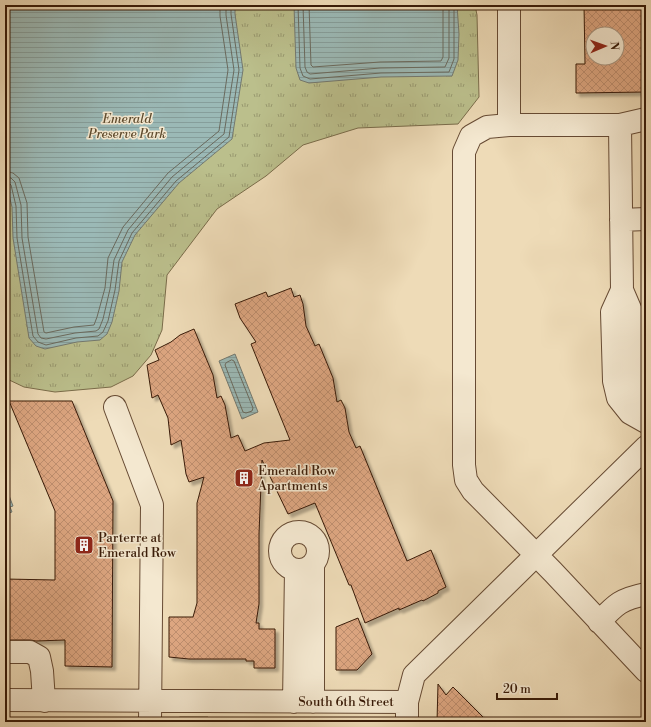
<svg xmlns="http://www.w3.org/2000/svg" width="651" height="727" font-family="'Libre Bodoni',serif">
<style>
.grass{fill:url(#grass-tufts);stroke:#7a6c4a}
.water{fill:url(#water-rules);stroke:#737970}
.lines{fill:none;stroke-linecap:round;stroke-linejoin:round}
.shore{stroke:#6a6a5e;stroke-width:1}
.building{fill:url(#building-cross-hatch);stroke:#381a07;fill-rule:evenodd;filter:url(#shadow)}
.minor-casing{stroke:#664a33;stroke-width:24}
.minor{stroke:#f4e8d0;stroke-width:22}
.labels{text-anchor:middle;dominant-baseline:central;stroke-width:3;stroke-linejoin:round;paint-order:stroke}
.park-label{font-size:13px;font-style:italic;fill:#5f4c2f;stroke:#f4e8d0}
.poi-label{font-size:13px;fill:#381a07;stroke:#f4e8d0;text-anchor:start}
.street-label{font-size:13px;fill:#381a07;stroke:#f4e8d0}
</style>
<defs>
<pattern id="grass-tufts" width="24" height="20" patternUnits="userSpaceOnUse"><rect width="24" height="20" fill="#bbbf8c"/><path d="M3 7l-1-3M5 7V3M7 7l1-3M15 17l-1-3M17 17v-4M19 17l1-3" fill="none" stroke="#999a70"/></pattern>
<pattern id="water-rules" width="6" height="5" patternUnits="userSpaceOnUse"><rect width="6" height="5" fill="#9bb9b6"/><path d="M0 2.5h6" fill="none" stroke="#869e9b"/></pattern>
<pattern id="building-cross-hatch" width="8" height="8" patternUnits="userSpaceOnUse"><rect width="8" height="8" fill="#dda681"/><path d="M0 0l8 8M0 8l8-8" fill="none" stroke="#be8e6e"/></pattern>
<filter id="shadow"><feDropShadow dx="3.5" dy="3.5" stdDeviation="1" flood-color="#0004"/></filter>
</defs>
<rect width="100%" height="100%" fill="#eedbb7"/>
<filter id="stains"><feTurbulence type="fractalNoise" baseFrequency=".005" numOctaves="4"/><feColorMatrix values="0 0 0 0 .2 0 0 0 0 .09 0 0 0 0 .02 0 0 0 .5 -.17"/></filter>
<radialGradient id="worn" r=".72"><stop offset=".6" stop-color="#630" stop-opacity="0"/><stop offset="1" stop-color="#630" stop-opacity=".3"/></radialGradient>
<path class="grass" d="M5,5H475L477,15L479,97L458,124L358,128L303,145L266,176L217,209L167,275L162,330L151,355L133,376L111,387L55,392L24,387L5,378Z
M180,717H208L213,722H171Z"/>
<path class="water" d="M5,5H235V14L243,70L232,139L179,183L135,235L122,262L119,291L112,322L107,334L100,340L77,342L45,349L36,346L29,338L13,238L12,207L5,179Z
M294,5H457L459,34L458,60L452,76L381,77L309,83L300,80L296,68Z
M235,354L258,412L242,419L219,361Z
M5,485L13,506L10,507L12,512L5,514Z"/>
<g class="lines">
<path class="shore" d="M298,5L300,68L303,76L310,79L381,73L449,72L454,59V5
M303,5L305,67L307,72L310,74L380,68L445,67L449,58V5
M309,5L311,65L313,67L380,62L441,61L443,57V5
M5,171L13,173L19,178L27,203L28,237L44,332L46,333L74,327L94,325L97,317L105,288L108,258L123,227L168,173L219,131L228,70L220,16V5
M5,177L11,178L15,182L21,205L22,238L38,334L41,338L46,339L75,333L96,331L99,329L103,319L110,289L114,260L128,230L172,177L224,134L234,70L226,15V5
M5,182H8L11,185L16,206L17,238L33,336L38,342L46,345L76,338L98,336L103,332L108,321L115,290L119,261L132,233L176,181L229,137L239,70L231,14V5
M232,360L234,361L253,408L252,411L246,413L243,412L225,365L226,363Z"/>
</g>
<path class="building" d="M584,5H646V92L576,93V64H585ZM593,34H617V58H593Z
M291,288L294,297L300,295L303,304L306,326L315,346L319,344L333,378L337,402L341,400L345,408L349,432L356,448L360,446L407,561L431,550L446,587L438,591V593L423,601L422,600L399,610V608L365,623L351,585H349L315,503L288,514L262,460L259,534V604L256,623H259V629H275V668H254V661H246V659H189L169,657V617H193L197,603V503L204,477L189,482L186,474L181,440L171,445L168,418L158,395L152,398L147,365L159,360L155,350L171,342L180,335L194,329L213,375L217,398L221,396L225,405L231,438L238,435L245,451L264,443L290,440L251,344L256,342L240,318L235,304L266,292L268,297Z
M9,401H72L113,501L112,667L65,666V640L36,641L30,640H5V579L55,580V511Z
M358,618L372,654L357,670H336V627Z
M438,684L446,695L453,687L488,722H437Z"/>
<g class="lines">
<defs>
<path id="minor" d="M509,5V125
M646,119L620,125H509L487,127L471,136L464,152V465L466,480L473,491L553,572L646,671
M620,125L622,290
M621,220L646,219
M646,404L636,391L632,378L631,311L622,290L612,312L614,381L618,398L630,413L646,422
M115,407L152,505L150,722
M280 551a19 19 0 1 1 38 0a19 19 0 1 1-38 0Z
M599,622C616,604 621,599 646,594
M5,652H30L39,657L42,671L44,701
M5,700L407,702
M294,702L296,570
M313,702V564
M407,722V702L414,675L646,447"/>
</defs>
<use href="#minor" class="minor-casing"/>
<use href="#minor" class="minor"/>
</g>
<defs>
<symbol id="building-square" viewBox="-11 -11 22 22"><rect x="-9" y="-9" width="18" height="18" rx="4" fill="#8f2418" stroke="#f4e8d0"/><path d="M-4-6H4V6H1V3H-1V6H-4ZM-2.5-4.3h1.7v1.8h-1.7ZM.8-4.3h1.7v1.8H.8ZM-2.5-1h1.7V.8h-1.7ZM.8-1h1.7V.8H.8Z" fill="#fff"/></symbol>
</defs>
<g fill-rule="evenodd">
<use href="#building-square" x="233" y="467" width="22" height="22"/>
<use href="#building-square" x="73" y="534" width="22" height="22"/>
</g>
<g class="labels">
<g class="park-label">
<text x="127" y="119">Emerald<tspan x="127" dy="15">Preserve Park</tspan></text>
</g>
<g class="poi-label">
<text x="258" y="471">Emerald Row<tspan x="258" dy="15">Apartments</tspan></text>
<text x="98" y="538">Parterre at<tspan x="98" dy="15">Emerald Row</tspan></text>
</g>
<g class="street-label">
<text x="346" y="702">South 6th Street</text>
</g>
</g>
<rect width="651" height="727" fill="none" stroke="#eedbb7" stroke-width="20"/>
<rect x="6" y="6" width="639" height="715" fill="none" stroke="#381a07" stroke-width="2"/>
<rect x="10" y="10" width="631" height="707" fill="none" stroke="#381a07"/>
<g transform="translate(605 46) rotate(88)"><circle r="19" fill="#f4e8d0" stroke="#a99680"/>
<path d="M0-3L7 15L0 10L-7 15Z" fill="#8f2418"/>
<text y="-6" font-size="11" font-weight="bold" text-anchor="middle" fill="#381a07">N</text>
</g>
<path d="M497 693v6h60v-6" fill="none" stroke="#381a07" stroke-width="2"/>
<text x="503" y="693" font-size="12" fill="#381a07" stroke="#f4e8d0" stroke-width="3" paint-order="stroke">20 m</text>
<rect width="100%" height="100%" filter="url(#stains)"/>
<rect width="100%" height="100%" fill="url(#worn)"/>
</svg>
